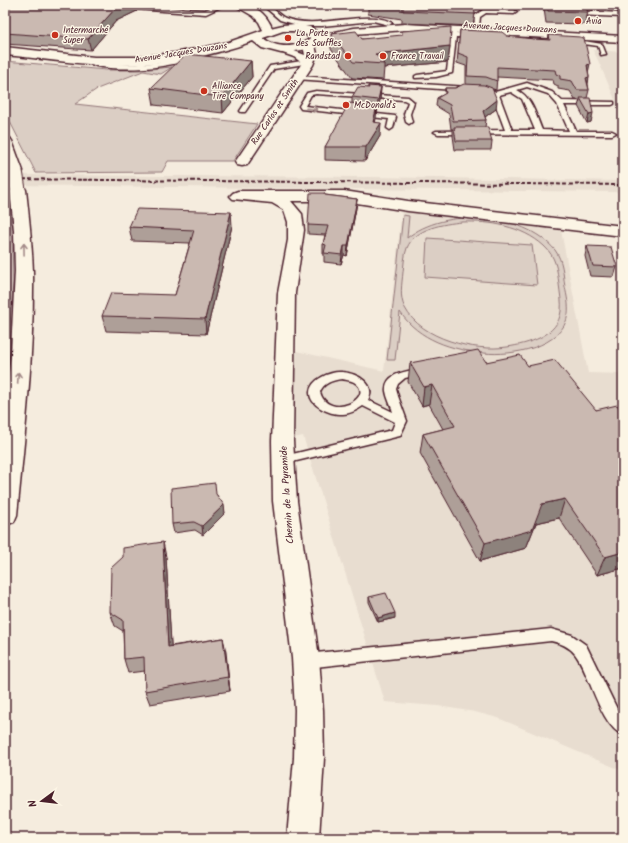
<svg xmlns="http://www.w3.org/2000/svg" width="628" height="843" font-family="Kalam,sans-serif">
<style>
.built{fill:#e8ddd0}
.green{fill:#dbcec4;stroke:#927678;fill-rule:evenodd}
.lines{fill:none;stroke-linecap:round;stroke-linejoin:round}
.lane-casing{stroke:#4a1f2b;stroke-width:3}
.street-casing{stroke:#4a1f2b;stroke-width:3}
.secondary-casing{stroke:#4a1f2b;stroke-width:3}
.primary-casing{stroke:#4a1f2b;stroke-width:3}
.lane{fill:#fcf5e5;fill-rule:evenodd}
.street{fill:#fcf5e5;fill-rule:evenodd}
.secondary{fill:#fcf5e5;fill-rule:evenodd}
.primary{fill:#fcf5e5;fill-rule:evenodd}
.rail{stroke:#4a1f2b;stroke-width:2;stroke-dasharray:4 2;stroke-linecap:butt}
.primary-bridge-casing{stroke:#4a1f2b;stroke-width:17;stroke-linecap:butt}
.primary-bridge{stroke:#fcf5e5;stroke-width:15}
.wall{fill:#ae9f98;stroke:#4a1f2b}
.shaded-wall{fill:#8d827c;stroke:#4a1f2b}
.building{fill:#cab9b1;stroke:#4a1f2b}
.oneway{stroke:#a38a88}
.poi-dot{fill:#c8321e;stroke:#fcf5e5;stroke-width:1.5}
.labels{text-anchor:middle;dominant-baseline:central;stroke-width:3;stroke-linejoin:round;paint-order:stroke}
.far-poi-label{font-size:9px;fill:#4a1f2b;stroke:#fcf5e5;text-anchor:start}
.far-street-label{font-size:9px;fill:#4a1f2b;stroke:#fcf5e5}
.street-label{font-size:10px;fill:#4a1f2b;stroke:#fcf5e5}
</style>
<rect width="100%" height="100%" fill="#f5ecde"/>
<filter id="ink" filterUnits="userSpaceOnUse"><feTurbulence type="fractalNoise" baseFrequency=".025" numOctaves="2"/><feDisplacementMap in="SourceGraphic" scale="8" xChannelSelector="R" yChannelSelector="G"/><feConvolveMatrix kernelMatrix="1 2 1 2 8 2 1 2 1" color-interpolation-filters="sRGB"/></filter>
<g filter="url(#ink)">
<path class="built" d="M593,50L623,52V118L597,58Z
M5,175L368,177L623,181V192L5,185Z
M402,210L560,225L588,373L623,374V771L498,718L475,712L438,706L385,702L303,436L294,438L292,350L384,371Z"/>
<path class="green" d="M5,61L106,70H139L172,67L161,74L143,71L97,89L75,104L257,124L233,161H168L162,172L36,173L5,112Z
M5,165L11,190L13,282L5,399Z
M403,215L409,216L407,238C444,207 523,212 555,250C563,261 563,274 565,287C567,296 569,305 568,314C563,348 511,356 484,353C452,350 419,340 400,312L395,360H387ZM462,222C490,221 522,226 544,246C556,257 557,269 559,284C560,293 562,302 561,311C558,336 528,344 507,347C475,352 421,339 405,308C399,297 402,284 403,272C404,264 404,256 407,248C415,228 443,224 462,222Z
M427,238L532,245L537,285L425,277Z"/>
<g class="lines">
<defs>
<path id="lane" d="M5,5H10L5,8Z
M122,5L205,10L218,5H225L206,14L120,8V6Z
M266,5H272L271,7C275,10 280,16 285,18C317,31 369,8 392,23L389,25L373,21L322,26H301L280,20L266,8Z
M548,5H554L555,10L594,12L591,5H623V8L597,7L599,12L623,13V17L553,14L550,12Z
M483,10H514L517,12L514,14L486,13L480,17L479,27H475L474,16Z
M452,28H456V33L473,34L476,36L473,38L456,37L452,73L436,77L415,78V76L417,75L447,71Z
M572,39L602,44L606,54L601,55L598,46L570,42L569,41Z
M194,55L197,57L196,58C168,67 140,70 110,68C104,67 96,67 92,64L95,62C130,67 160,64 194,55Z
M308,60L310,61V63L274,69L245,112H241L240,111L270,66Z
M298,76L484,88L495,92L527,83L552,92L562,101L614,102V104L612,105H564L576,131H612L616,133L612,135L438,134L434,132L436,131L505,130L492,95L483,92L296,79L295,78ZM527,87L548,94L557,104L569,131L542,130C536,116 532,97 517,90ZM511,92L522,99L535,130H512L499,95Z
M316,91L408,97L414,102L410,114L412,122L409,124L406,122L404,114L408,102L404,100L316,94L311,95L305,106L395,116L396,117L393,128L390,130L387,128L389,119L301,109L299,106L307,93Z
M423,368L428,371L427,373L405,378L398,384L396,389L398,396L407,421L400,436L284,464L280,463L278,460L280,457L392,430L395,422L363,406C357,410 350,414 343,414C331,415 309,406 310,392C311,379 331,371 342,372C357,373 377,384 368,400L393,412C391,405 387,398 386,391C384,372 410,371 423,368ZM342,379C345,380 350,380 354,382C378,397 328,422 320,392C323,383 333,380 342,379Z
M551,629L572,635L586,645L618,711L623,716V735C600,726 590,673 575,654C569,646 560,643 551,641L306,668L301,666L299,661L301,656L306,654Z"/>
<path id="street" d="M234,5C254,5 265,10 273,30L268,33L264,32L259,22L253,16Z
M309,42L315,45L317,54L313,65L247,165L242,166L237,165L235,162L302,63L294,57L277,51L275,49L281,46L305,55L303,45Z
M238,191H344L408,201L623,226V236L408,211L344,201H291L302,214L304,230L295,293L293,441L297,501L319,658L323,710L324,758L319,838H287L294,758L295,710L292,658L273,501L272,441L278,293L288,240V222L284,210L272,203L233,199L230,196L233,193Z"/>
<path id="secondary" d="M295,24L310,27L321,35L354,28L405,24L623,36V42L405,30L354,34L320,42L309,49L281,53L262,48L253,41C208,58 156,66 108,65C74,64 39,58 5,55V47L94,57H136L174,53L211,46L229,42L266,29L283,25ZM283,31C293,31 304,30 310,39C296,48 277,49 263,38Z"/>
<path id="primary" d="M5,137L10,138L12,141L23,171L20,174L15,176L10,174C2,164 5,149 5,137Z
M18,185L24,187L26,190C29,217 32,244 33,272C34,353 25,434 17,515L14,522L5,525V413L11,352L15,271L14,230L10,190L12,187Z"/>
</defs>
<use href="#lane" class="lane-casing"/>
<use href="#street" class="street-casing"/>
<use href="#secondary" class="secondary-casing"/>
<use href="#primary" class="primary-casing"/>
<use href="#lane" class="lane"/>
<use href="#street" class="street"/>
<use href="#secondary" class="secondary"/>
<use href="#primary" class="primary"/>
<path class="rail" d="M5,179L623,185"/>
<defs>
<path id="primary-bridge" d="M15,171L18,190"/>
</defs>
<use href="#primary-bridge" class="primary-bridge-casing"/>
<use href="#primary-bridge" class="primary-bridge"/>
</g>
<path class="wall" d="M10,5H151H137V11L116,21L91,50L5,44V9Z
M368,5H588L587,10L588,12L585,24L546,23L544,9L474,6L475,14L473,26L402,23V19L368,14Z
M460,30L507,36L534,39L548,40L549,35L588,72L589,77L588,84L589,90L587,98L591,122L587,123L578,106L580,100H575L570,91L558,89V86L554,84L553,80L497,77L496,90L493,89L496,109L485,117L486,120L485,127L492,141L491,150H455L453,136V129H451L449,114L436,106L437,98L445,94V88H455L466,84V66L457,63Z
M331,34L362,39L450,46L448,62L384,68L383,80L352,78L331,49Z
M251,61L252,77L223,113L154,105L151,88Z
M368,86L381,87L380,100L377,113L376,112L375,122L380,136L365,161L325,160V147L352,103V97L368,88Z
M325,195L357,199L356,208L347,256L344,255L341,264L324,262V254H323V244L325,235L308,234V225Z
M232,226L206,334L106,331L102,316L175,295L190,243L132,241L129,227Z
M587,246L617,267L614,277L590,276L585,256Z
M486,362L528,366L596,410L623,412V568L597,575L559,518L536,523L526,548L480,561L420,453L423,434L443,429L429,404L422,406L408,382L410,363Z
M217,495L225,513L203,535L195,530L174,533L172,524Z
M166,557L171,646L223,638L230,691L150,704L145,691V671L128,673L124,659L123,631L115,626L110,612Z
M369,597L395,618L378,622L369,602Z"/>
<path class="shaded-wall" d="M126,5H137V11L116,21L91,50L88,39L114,10Z
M450,46L448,62L384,68V64L375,54Z
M251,61L252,77L223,113L222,97Z
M590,64L588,73L587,65Z
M589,77L587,86L586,78Z
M381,87L380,100L377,113L378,100Z
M497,100L496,109L482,119L483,111Z
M377,106L376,119L372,135L373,122Z
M593,113L591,122L587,123L589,114Z
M381,123L380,136L365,161L366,147Z
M357,199L356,208L347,256L348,246Z
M231,212L232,226L206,334L205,319Z
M344,246V255L341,264L342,255Z
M432,385L429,404L422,406L424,387Z
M623,461V478L617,463Z
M565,499L559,518L536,523L526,548L480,561L485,543L542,504Z
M224,505L225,513L203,535L202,526Z
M163,542L166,557L172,660L168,647Z
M623,552V568L597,575L605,557Z
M395,613V618L378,622V618Z
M223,638L226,652L230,691L228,677Z"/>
<path class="building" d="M10,5H126L114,10L88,39L5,33V9Z
M388,5H473L474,6L475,14L403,11V7Z
M547,5H584L588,12L548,11Z
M451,27L450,46L375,54L384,64L353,62L331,34L356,31L362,39L402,35V31Z
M460,30L502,32L507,36L534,39L550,40L549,35L580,37L584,38L590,64L587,65L589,77L586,78L589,90H577L572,81L560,79V76L556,74L555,70L497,67V81L486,77L467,76L468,57L458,53Z
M186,54L251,61L222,97L151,88Z
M464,84L484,85L492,88L497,100L483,111L486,120L453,121L450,105L437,98L446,93L445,88H455Z
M368,86L381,87L378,100L352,97L358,87L369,88Z
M580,98H590L593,113L589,114Z
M349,103L377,106L373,122L381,123L366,147H325Z
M454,127H488L492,141H456Z
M310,193H324L325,195L357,199L348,246H344L342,255L324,253L326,245L323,244L328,226L308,225Z
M137,209L231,212L205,319L102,316L111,293L175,295L194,230L129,227Z
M587,246L611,247L617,267L593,266Z
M478,350L486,362L520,355L528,366L555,360L596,410L617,405L623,412V461L617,463L623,471V552L605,557L565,499L542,504L532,530L485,543L423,434L455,426L432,385L424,387L410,363Z
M215,483L216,494L224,505L202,526L194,522L172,524L171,488Z
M163,542L168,647L223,638L228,677L145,691L144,657L124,659L123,620L110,612L111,568L123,557V548Z
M386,593L395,613L378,618L369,597Z"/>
<defs><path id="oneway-shaft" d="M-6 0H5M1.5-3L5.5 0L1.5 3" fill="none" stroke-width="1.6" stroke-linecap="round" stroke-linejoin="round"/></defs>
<g class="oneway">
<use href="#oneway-shaft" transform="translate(312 109) rotate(6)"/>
<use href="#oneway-shaft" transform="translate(24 249) rotate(-91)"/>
<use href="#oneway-shaft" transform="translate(18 378) rotate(-86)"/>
</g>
</g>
<g class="poi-dot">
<circle cx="578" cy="21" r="4"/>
<circle cx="55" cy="35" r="4"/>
<circle cx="288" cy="38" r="4"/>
<circle cx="348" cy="56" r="4"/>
<circle cx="383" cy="56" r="4"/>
<circle cx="204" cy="91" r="4"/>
<circle cx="346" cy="105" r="4"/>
</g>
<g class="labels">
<g class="far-poi-label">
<text x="586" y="21">Avia</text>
<text x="63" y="30">Intermarché<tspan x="63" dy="10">Super</tspan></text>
<text x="296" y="33">La Porte<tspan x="296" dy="10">des Souffles</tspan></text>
<text x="340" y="56" text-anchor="end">Randstad</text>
<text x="391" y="56">France Travail</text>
<text x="212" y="86">Alliance<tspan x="212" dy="10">Tire Company</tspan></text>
<text x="354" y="105">McDonald's</text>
</g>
<g class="far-street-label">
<text transform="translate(510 28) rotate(3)">Avenue Jacques Douzans</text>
<text transform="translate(181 53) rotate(-9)">Avenue Jacques Douzans</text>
<text transform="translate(275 112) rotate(-56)">Rue Carlos et Smith</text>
</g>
<g class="street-label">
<text transform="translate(287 495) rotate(-94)">Chemin de la Pyramide</text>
</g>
</g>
<rect width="628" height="843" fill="none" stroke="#fcf5e5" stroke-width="20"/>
<rect x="10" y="10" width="608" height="823" fill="none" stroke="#4a1f2b" stroke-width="1.5" filter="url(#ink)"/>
<g transform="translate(42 801) rotate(255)" stroke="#fcf5e5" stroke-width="3" paint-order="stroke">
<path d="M0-3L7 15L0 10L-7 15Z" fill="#4a1f2b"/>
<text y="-6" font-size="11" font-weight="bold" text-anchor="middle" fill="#4a1f2b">N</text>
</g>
</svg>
